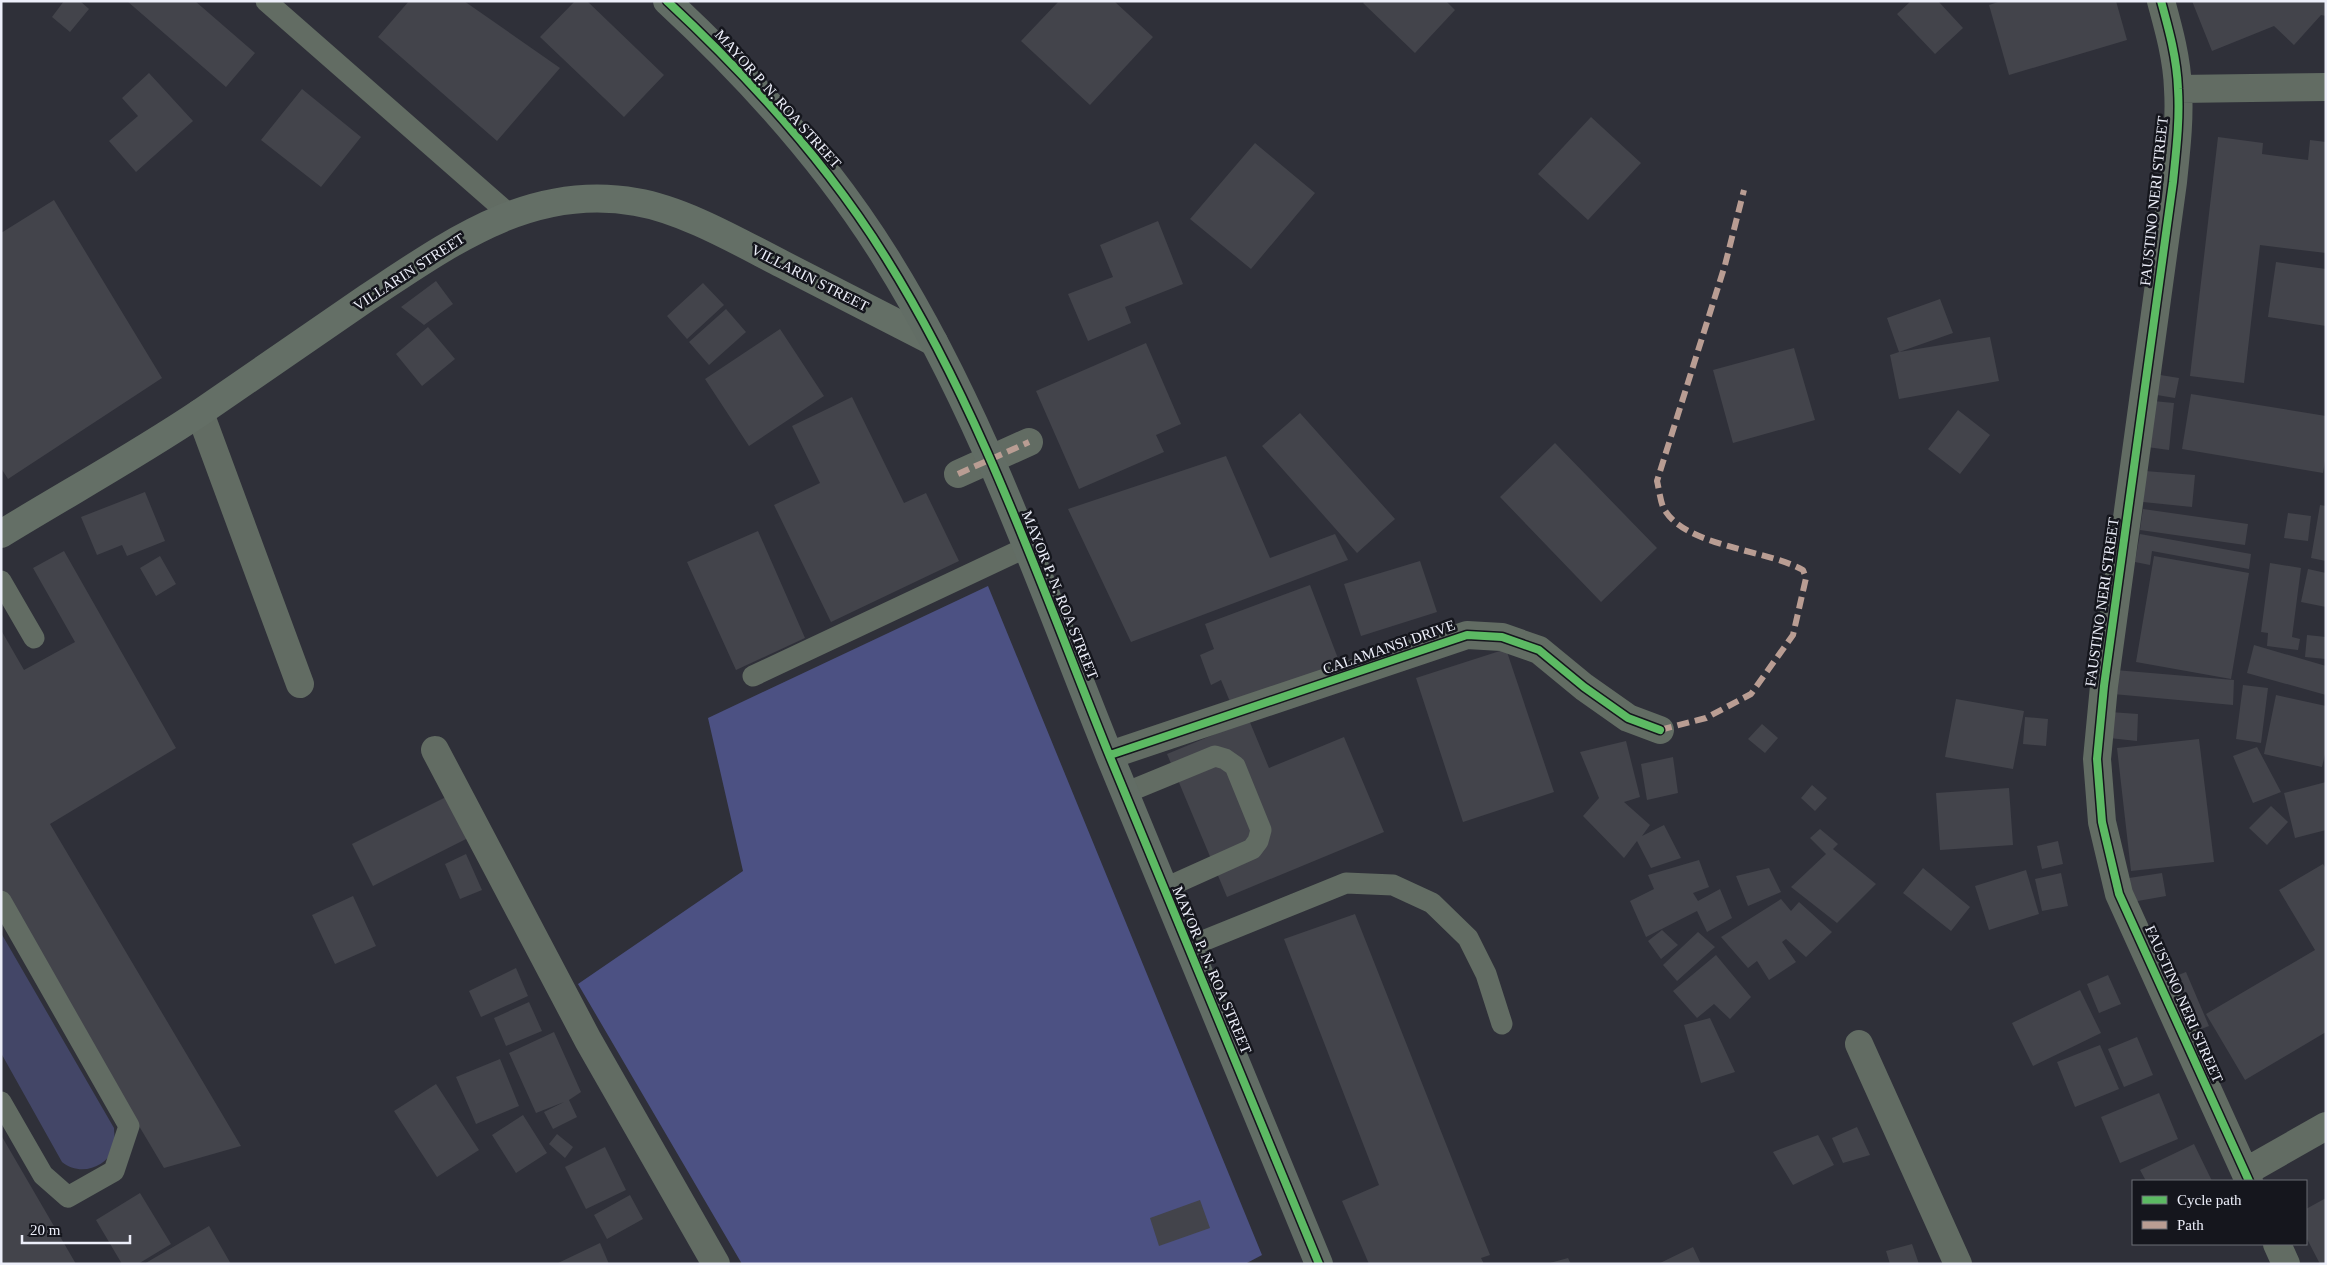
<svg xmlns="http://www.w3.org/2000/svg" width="2327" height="1265" font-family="'Times New Roman',serif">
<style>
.green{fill:#434667}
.forest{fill:#4c5183}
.building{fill:#43444b}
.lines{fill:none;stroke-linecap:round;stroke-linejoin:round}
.service{stroke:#626c63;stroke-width:21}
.pedestrian{stroke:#626c63;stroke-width:28}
.minor{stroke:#626c63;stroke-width:28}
.secondary{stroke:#646f66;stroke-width:28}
.primary{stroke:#626d65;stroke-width:28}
.quiet{stroke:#b99d93;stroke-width:6;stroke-dasharray:12 6;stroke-linecap:butt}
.cycleway-casing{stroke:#15161d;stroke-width:11}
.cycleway{stroke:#5cba63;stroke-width:8}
.labels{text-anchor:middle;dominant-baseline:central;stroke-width:5;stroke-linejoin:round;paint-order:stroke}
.street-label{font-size:15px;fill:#edeffa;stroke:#15161d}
</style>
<rect width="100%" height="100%" fill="#2f3039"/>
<path class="green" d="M1,933L114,1128C114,1134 116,1143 114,1148C105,1169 79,1176 62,1162L1,1053Z"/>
<path class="forest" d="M988,586L1262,1255L1245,1264H742L578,984L743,871L708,718Z"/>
<path class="building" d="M64,1H80L89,9L70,32L52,17Z
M127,1H195L255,53L226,87Z
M409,1H464L560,68L497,141L378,37Z
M575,1H587L664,75L624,117L540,37Z
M1059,1H1114L1153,37L1090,105L1021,41Z
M1365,1H1446L1455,10L1415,53L1363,3Z
M1911,1H1938L1963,28L1935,54L1897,14Z
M2001,1H2116L2127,40L2009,75L1989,5Z
M2192,1H2326V16L2321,15L2294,45L2274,26L2212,51Z
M149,73L193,121L136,172L109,141L138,116L122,98Z
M302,89L361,137L321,187L261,140Z
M1591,117L1641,163L1588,220L1538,174Z
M2218,137L2263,143L2262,154L2308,160L2310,140L2326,142V253L2260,245L2244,383L2190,376Z
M1255,143L1315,193L1251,269L1190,219Z
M54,200L162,378L8,479L1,468V233Z
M1158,221L1183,284L1125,307L1131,323L1088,341L1068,294L1113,277L1100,245Z
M2276,262L2326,269V326L2268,317Z
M436,281L453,304L424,325L401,307Z
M703,283L724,305L687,339L667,316Z
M1940,299L1953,333L1899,352L1990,337L1999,381L1899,399L1890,355L1899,352L1887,318Z
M726,309L746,332L709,365L689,342Z
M428,327L455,359L422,386L396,354Z
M780,329L824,396L749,446L705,379Z
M1146,343L1181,424L1156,435L1164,452L1079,489L1036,391Z
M1794,348L1815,420L1733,443L1713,370Z
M2154,374L2179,378L2175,398L2151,394Z
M2191,394L2326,416V455L2323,473L2182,449Z
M852,397L904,503L926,493L959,561L831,622L774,505L820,483L792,426Z
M2153,401L2174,403L2169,450L2147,447Z
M1958,410L1990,435L1960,474L1928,449Z
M1300,413L1395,519L1357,553L1262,446Z
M1555,443L1657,548L1601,602L1500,497Z
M1226,456L1270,558L1335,534L1348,560L1131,642L1068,509Z
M2145,471L2195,475L2192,507L2143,502Z
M145,492L165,541L127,556L122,545L97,555L81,517Z
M2320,505L2326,506V561L2311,558Z
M2143,509L2248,524L2245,545L2140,530Z
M2288,513L2311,516L2308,541L2284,538Z
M758,531L805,638L736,670L687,562Z
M2140,534L2251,554L2249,569L2152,551L2150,565L2135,562Z
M64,551L176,748L50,824L241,1146L164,1168L1,894V630L24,670L75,642L33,568Z
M160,556L176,584L156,596L140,568Z
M2154,556L2249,573L2231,679L2136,662Z
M1420,561L1437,612L1361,636L1344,584Z
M2270,563L2301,568L2292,637L2300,639L2298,650L2267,646L2268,633L2261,632Z
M2308,569L2326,573V607L2301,602Z
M1310,585L1342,669L1233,709L1221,680L1211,685L1200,655L1214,649L1205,624Z
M2307,635L2326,637V659L2305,657Z
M2254,645L2326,666V695L2247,673Z
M1506,649L1554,792L1463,822L1416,678Z
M2115,670L2234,680L2233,705L2113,694Z
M2243,685L2268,688L2261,743L2236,739Z
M2276,695L2326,706V750L2322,767L2264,754Z
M1956,699L2024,711L2013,769L1945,757Z
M2110,712L2138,714L2137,741L2109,738Z
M2025,717L2048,719L2046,746L2023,744Z
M1249,720L1269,768L1344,737L1384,832L1227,897L1167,754Z
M1762,724L1778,738L1765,753L1748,739Z
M2199,739L2214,862L2131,871L2117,748Z
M1626,741L1640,797L1624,802L1650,825L1642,836L1664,825L1681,858L1651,868L1637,841L1624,858L1583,816L1599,798L1580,752Z
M2257,747L2281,792L2253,803L2233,756Z
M1673,757L1678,793L1647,800L1641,764Z
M2326,782V830L2295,838L2284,793Z
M1812,785L1827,798L1815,811L1801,798Z
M2009,788L2013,845L1940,850L1936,793Z
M446,797L468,838L373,886L352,844Z
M2271,806L2288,822L2267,845L2249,828Z
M1820,829L1838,844L1833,849L1876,884L1837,923L1791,887L1826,854L1810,838Z
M2058,841L2063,864L2042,869L2037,846Z
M466,854L482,890L460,899L445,864Z
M1699,860L1709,887L1693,893L1698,901L1720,889L1732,918L1707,932L1697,911L1646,937L1630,901L1654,889L1648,875Z
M2323,864L2326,869V1032L2245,1080L2206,1014L2315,950L2279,890Z
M1769,868L1781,892L1748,906L1736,876Z
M1923,868L1970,907L1951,931L1903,893Z
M2026,870L2039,914L1989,930L1975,886Z
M2061,873L2068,906L2042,911L2035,879Z
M2162,873L2166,896L2132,902L2129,878Z
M353,896L376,946L335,964L312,915Z
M1781,899L1791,911L1799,902L1832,932L1806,957L1786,939L1782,942L1796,962L1769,980L1757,961L1748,968L1721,937Z
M1355,914L1490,1255L1481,1258L1484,1264H1369L1342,1201L1379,1185L1284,939Z
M1662,930L1678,945L1661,959L1648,941Z
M1698,932L1715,947L1677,981L1663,965Z
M1716,955L1751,997L1730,1019L1714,1004L1697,1018L1673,991Z
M516,968L528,996L481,1017L469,991Z
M2186,972L2209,1026L2191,1033L2168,979Z
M2108,975L2121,1004L2099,1013L2087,984Z
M2080,990L2101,1033L2033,1066L2012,1023Z
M529,1002L542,1031L506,1046L494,1018Z
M1710,1018L1735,1072L1701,1083L1684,1025Z
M554,1032L581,1092L569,1100L577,1117L553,1129L544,1112L564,1102L536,1113L509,1053Z
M2137,1037L2153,1075L2124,1087L2108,1049Z
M2100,1045L2119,1089L2075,1107L2057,1062Z
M500,1059L519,1106L476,1124L456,1077Z
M436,1084L479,1150L437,1177L394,1111Z
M2159,1093L2178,1139L2120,1163L2101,1117Z
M523,1115L547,1153L516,1173L492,1135Z
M1857,1127L1870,1155L1843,1163L1832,1138Z
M557,1134L573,1147L565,1158L549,1144Z
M1,1135L76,1264H1Z
M1818,1135L1834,1165L1793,1185L1773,1152Z
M2194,1144L2212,1181H2146L2140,1170Z
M605,1147L626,1190L586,1209L565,1167Z
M140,1193L171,1244L138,1264H122L96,1220Z
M630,1195L643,1219L607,1239L594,1215Z
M2326,1198V1264H2320L2306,1237V1209Z
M1200,1200L1210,1228L1159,1246L1150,1218Z
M209,1226L231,1264H144Z
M600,1243L609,1264H556Z
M1912,1244L1919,1264H1890L1886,1251Z
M1693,1247L1701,1264H1658Z
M1568,1258L1571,1264H1550V1263Z"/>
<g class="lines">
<path class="service" d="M266,1L509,214
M1,581L34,638
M753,676L1027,547
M1125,793L1215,756L1225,759L1235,766L1261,830L1258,841L1252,849L1163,889
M1,901L129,1126L114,1171L68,1197L43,1175L1,1102
M1188,947L1346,883L1393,885L1432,903L1468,938L1486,974L1502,1024"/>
<path class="pedestrian" d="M958,474L1029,442"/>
<path class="minor" d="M2161,1C2169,30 2177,59 2178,89C2180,120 2176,152 2173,182L2104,686L2097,759L2102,822L2119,894L2249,1181
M2178,89L2326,87
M200,413L300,684
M435,750L588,1040L716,1264
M1110,755L1467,635L1502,637L1539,650L1584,687L1628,718L1660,730
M1859,1044L1958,1264
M2245,1172L2326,1126
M2277,1244L2286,1264"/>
<path class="secondary" d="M1,534C68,493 137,455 201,412C257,374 312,335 368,297C450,243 531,183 636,202C684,210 739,242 782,264C833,290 884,316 934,342"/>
<path class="primary" d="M667,1C749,77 827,163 886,258C983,413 1042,589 1110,757C1180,926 1249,1095 1319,1264"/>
<path class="quiet" d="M958,474L1029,442
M1660,730L1706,718L1751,694L1793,635L1806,578L1803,570C1766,549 1683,547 1663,507C1660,499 1659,489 1657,481L1725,265L1744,190"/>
<defs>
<path id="cycleway" d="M667,1C749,77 827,163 886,258C983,413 1042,589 1110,757C1180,926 1249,1095 1319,1264
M2161,1C2169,30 2177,59 2178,89C2180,120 2176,152 2173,182L2104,686L2097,759L2102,822L2119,894L2249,1181
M1110,755L1467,635L1502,637L1539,650L1584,687L1628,718L1660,730"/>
</defs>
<use href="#cycleway" class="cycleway-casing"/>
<use href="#cycleway" class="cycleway"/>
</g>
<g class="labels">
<g class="street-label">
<text transform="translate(778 99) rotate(48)">MAYOR P. N. ROA STREET</text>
<text transform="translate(2154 201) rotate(-84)">FAUSTINO NERI STREET</text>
<text transform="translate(409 272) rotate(-33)">VILLARIN STREET</text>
<text transform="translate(810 278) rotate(27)">VILLARIN STREET</text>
<text transform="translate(1060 595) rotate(68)">MAYOR P. N. ROA STREET</text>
<text transform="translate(2102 602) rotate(-82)">FAUSTINO NERI STREET</text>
<text transform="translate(1389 647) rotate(-19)">CALAMANSI DRIVE</text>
<text transform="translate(1212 970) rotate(67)">MAYOR P. N. ROA STREET</text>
<text transform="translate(2184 1004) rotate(66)">FAUSTINO NERI STREET</text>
</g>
</g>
<rect width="2327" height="1265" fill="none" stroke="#edeffa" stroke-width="5"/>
<rect x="2132" y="1180" width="175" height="65" fill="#15161d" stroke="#6b6d75"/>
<rect x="2142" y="1196" width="25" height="8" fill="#5cba63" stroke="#6b6d75"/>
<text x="2177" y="1205" font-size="15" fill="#edeffa">Cycle path</text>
<rect x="2142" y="1221" width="25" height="8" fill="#b99d93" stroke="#6b6d75"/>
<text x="2177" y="1230" font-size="15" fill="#edeffa">Path</text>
<path d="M22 1235v8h108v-8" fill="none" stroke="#edeffa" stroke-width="2.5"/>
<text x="30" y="1235" font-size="15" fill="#edeffa" stroke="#15161d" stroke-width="4" paint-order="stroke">20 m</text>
</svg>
